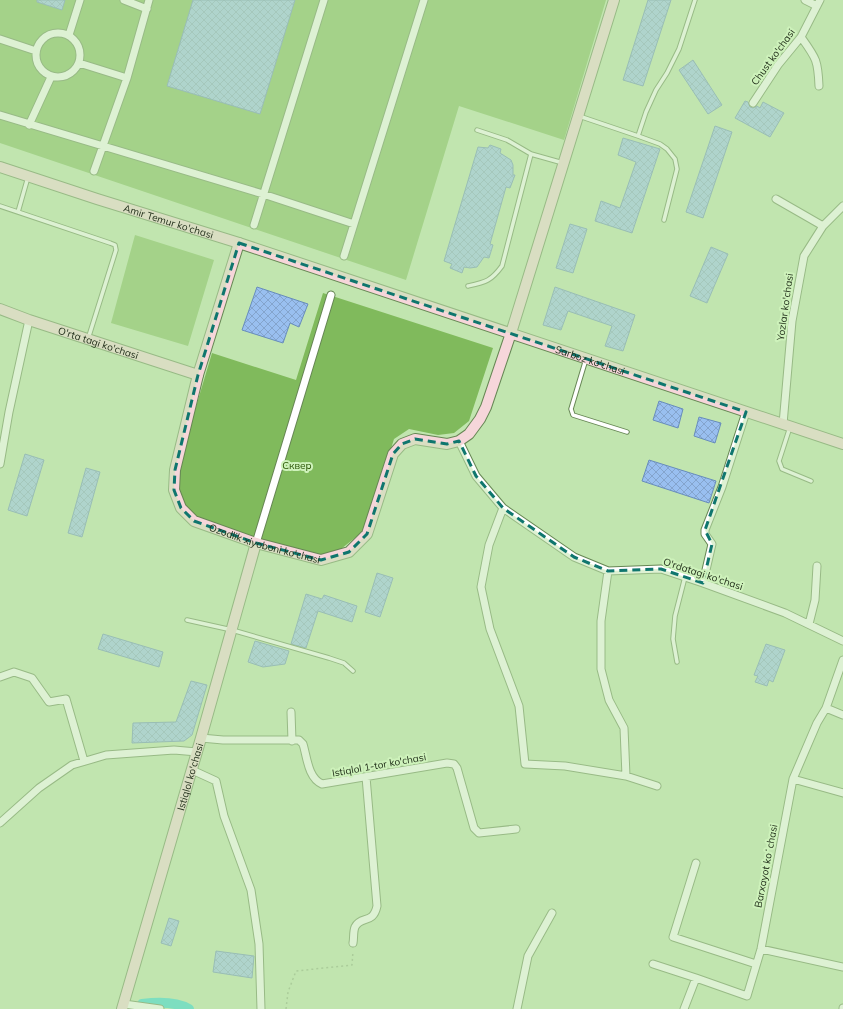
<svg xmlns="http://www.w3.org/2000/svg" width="843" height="1009" font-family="Mulish,sans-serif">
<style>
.green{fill:#80ba5c}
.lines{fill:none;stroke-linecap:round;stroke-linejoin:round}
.canal{stroke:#2cd6d6;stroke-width:10}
.building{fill:url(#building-cross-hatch);stroke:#688dbb}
.lane-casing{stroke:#668654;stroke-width:5.5}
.street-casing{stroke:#668654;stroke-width:9}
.secondary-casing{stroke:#668654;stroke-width:12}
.path{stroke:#91ae82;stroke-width:1.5;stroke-dasharray:2 3;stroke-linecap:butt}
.lane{stroke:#fff;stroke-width:3.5}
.street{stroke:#fff;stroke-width:7}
.secondary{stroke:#f6d6da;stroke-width:10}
.marked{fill:none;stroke:#0f766e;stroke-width:3;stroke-dasharray:8 5;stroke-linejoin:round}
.labels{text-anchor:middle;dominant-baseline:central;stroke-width:4;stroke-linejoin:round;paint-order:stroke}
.street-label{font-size:10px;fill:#22301b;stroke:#cef2bb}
.park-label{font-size:10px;fill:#265100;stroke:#cef2bb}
</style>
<defs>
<pattern id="building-cross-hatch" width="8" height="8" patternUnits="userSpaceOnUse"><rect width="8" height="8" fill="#99bff0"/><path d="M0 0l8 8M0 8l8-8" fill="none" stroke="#84a4cd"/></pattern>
</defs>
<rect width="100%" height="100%" fill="#c1e5af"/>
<path class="green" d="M0,0H606L564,140L459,106L406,280L0,143Z
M135,235L214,260L188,346L111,323Z
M323,293L493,348L469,421L454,433L438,435L409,429L394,439L366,529L336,553L301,556L197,519L181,500L178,467L212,353L296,380Z"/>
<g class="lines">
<path class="canal" d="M142,1004C157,1002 175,1001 189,1009"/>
</g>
<path class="building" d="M37,0H65L62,10L37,2Z
M193,0H295L260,114L167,86Z
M648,0H671L643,86L623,80Z
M693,60L722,105L708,114L679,70Z
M745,101L748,102L750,107L753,108L757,106L760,108L763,102L784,113L770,137L735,118Z
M715,126L732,132L703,218L686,212Z
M623,138L660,149L632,233L595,221L601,201L620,208L636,162L618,155Z
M490,145L501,149L500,153L511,160L513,165V175H515L510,188L506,187L490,244L493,245L489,258L484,257L477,267L470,268L464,267L462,273L450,268L452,264L444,261L478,147L488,148Z
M570,224L587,229L573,273L556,268Z
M711,247L728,254L707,303L690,296Z
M257,287L308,304L299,327L290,323L283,343L242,330Z
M555,287L635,315L623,351L605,346L612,326L568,311L561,330L543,325Z
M659,401L683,409L678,428L653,420Z
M699,417L721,423L715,443L694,436Z
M25,454L44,460L27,516L8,510Z
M649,460L716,481L709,503L642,481Z
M86,468L100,472L82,537L68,533Z
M377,573L393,578L380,617L365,612Z
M306,594L322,599L324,595L357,606L352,622L318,611L306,648L291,644Z
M103,634L163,652L159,667L98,649Z
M255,641L289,651L285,664L263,667L248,662Z
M766,644L785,650L773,682L769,680L767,686L755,682L758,676L754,675Z
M191,681L207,685L192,735L184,741L132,743L133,723L176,722Z
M169,918L179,921L171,946L161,943Z
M216,951L254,956L252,978L213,972Z"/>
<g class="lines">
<defs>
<path id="lane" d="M579,116L638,136L660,144L667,149L675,159L677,169L664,220
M477,130L507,140L531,154L563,163
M638,136L646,112L656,90L667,73L679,49L695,0
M0,206L110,243L115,245L116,250L88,339
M18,212L28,177
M468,286C486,282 491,281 502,266L531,154
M586,359L571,409L573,415L627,432
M790,427L779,461L782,469L811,481
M187,620L232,630L329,658L344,663L353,671
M677,662L673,639L675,616L685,577"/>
<path id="street" d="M124,0L147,9
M805,0L817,6
M36 55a22 22 0 1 1 44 0a22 22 0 1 1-44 0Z
M69,35L80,0
M801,37C816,58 818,60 819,86
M0,39L36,51
M79,63L127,78
M753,103L778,65L801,37L820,0
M0,115L263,194L354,224
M29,125L51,77
M94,171L127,78L149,0
M776,199L823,226
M254,225L324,0
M344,256L424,0
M783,424L792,321L804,256L823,226L843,206
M459,441L476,476L503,508L574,557L608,571L661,569L703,583L785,613L843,641
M0,464L9,412L29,320
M503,508L489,545L481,587L490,629L519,706L525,764L565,766L626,776L657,786
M256,543L331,295
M608,571L601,621V669L609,700L624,728L626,776
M703,583L712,544L705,534V530L722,487L746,412
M809,624L815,600L817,566
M0,677L14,672L32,678L49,702L66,699L84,761
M826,708L843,715
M291,712L292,741
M201,738L223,740H299L303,744C307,757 308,778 322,784L447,763L454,764L457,768L474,828L479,833L516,829
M192,770L216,781L224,816L251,890L259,944L261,1009
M793,779L843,793
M0,823L39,788L72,765L106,755L174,750L197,752
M696,863L673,937L756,964
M353,943C354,938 353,932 355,927C361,915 373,925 377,906L366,777
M761,949L843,967
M653,964L696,978
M124,1004L160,1009
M517,1009L528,956L552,913
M684,1009L696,978L747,996L761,949L793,779L817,723L826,708L843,660
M843,1009V1008"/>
<g id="secondary">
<path id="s1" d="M0,167L97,199L239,243L843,444"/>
<path id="s2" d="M239,243L198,375L175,470L174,490L181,508L194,521L256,543L321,560L349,552L367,534L393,454L402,444L415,439L447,444L459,441L469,434L480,419L486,407L511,333L614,0"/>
<path id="s3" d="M0,309L29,320L198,375"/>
<path id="s4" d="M122,1009L201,738L256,543"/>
</g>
</defs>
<use href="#lane" class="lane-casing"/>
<use href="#street" class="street-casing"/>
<use href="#secondary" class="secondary-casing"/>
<path class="path" d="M286,1009L288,992L296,971L352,965L353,951"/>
<use href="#lane" class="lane"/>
<use href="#street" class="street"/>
<use href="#secondary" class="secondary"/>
</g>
<path d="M0 0H843V1009H0ZM239,243L746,412L705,530L712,544L703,583L661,569L608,571L574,557L503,508L476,476L459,441L447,444L415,439L402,444L393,454L367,534L349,552L321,560L256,543L194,521L181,508L174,490L175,470L198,375Z" fill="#c1e5af" fill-opacity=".55" fill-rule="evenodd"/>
<path class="marked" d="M239,243L746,412L705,530L712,544L703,583L661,569L608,571L574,557L503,508L476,476L459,441L447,444L415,439L402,444L393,454L367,534L349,552L321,560L256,543L194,521L181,508L174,490L175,470L198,375Z"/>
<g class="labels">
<g class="street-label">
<text transform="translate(773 57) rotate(-54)">Chust ko'chasi</text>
<text stroke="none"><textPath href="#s1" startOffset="177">Amir Temur ko'chasi</textPath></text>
<text transform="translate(785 307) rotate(-82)">Yozlar ko'chasi</text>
<text stroke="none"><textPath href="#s3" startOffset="104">O'rta tagi ko'chasi</textPath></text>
<text stroke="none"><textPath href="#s1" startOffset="621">Sarboz ko'chasi</textPath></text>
<text stroke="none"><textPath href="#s2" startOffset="368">Ozodlik xiyoboni ko'chasi</textPath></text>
<text transform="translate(703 574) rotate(18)">O'rdatagi ko'chasi</text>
<text transform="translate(379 765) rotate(-10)">Istiqlol 1-tor ko'chasi</text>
<text stroke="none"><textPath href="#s4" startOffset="242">Istiqlol ko'chasi</textPath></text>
<text transform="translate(766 866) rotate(-79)">Barxayot koʻchasi</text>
</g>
<g class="park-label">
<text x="297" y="465">Сквер</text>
</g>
</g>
</svg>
